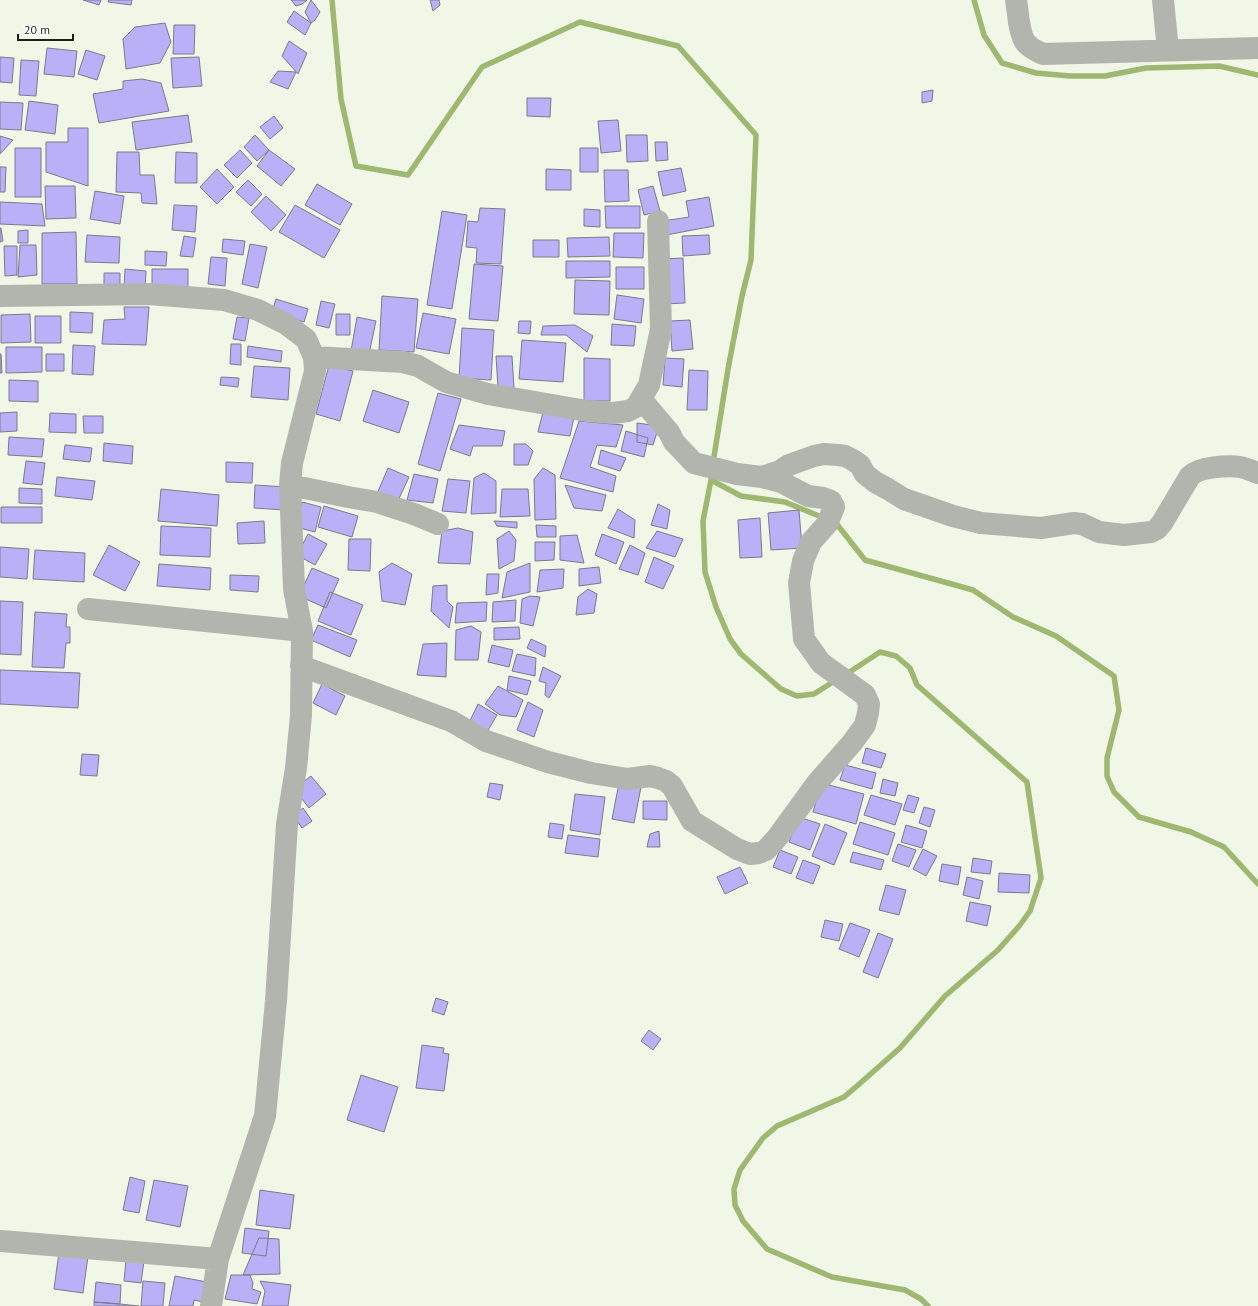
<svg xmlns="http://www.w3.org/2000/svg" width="1258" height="1306" font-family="'PT Sans',sans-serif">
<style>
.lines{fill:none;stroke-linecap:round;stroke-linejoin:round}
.stream{stroke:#9eb871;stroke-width:5.5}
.building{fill:#b9b0f8;stroke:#7b7a8a}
.minor{stroke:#b2b5ae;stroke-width:22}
</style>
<rect width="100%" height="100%" fill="#f0f7e6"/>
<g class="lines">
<path class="stream" d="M332,0L341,99L356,166L408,175L482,67L580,22L678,46L756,135L751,260L742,296L728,369L713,463
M974,0L984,35L1002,63L1036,73L1070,76H1105L1146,68L1219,66L1258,75
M712,472L711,480L741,496L785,502L824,518
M711,480L703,521L705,572L716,607L730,639L741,654L781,689L797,696L814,694L836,680
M834,522L836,523L865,560L973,590L1013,617L1056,636L1114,676L1119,710L1107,758V776L1114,792L1139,817L1191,832L1224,847L1258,884
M845,675L880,652L896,656L910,668L917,685L1027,782L1041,878L1030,911L1020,925L998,950L945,996L900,1048L857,1086L844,1097L777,1126L763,1138L740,1170L734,1189L735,1205L743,1221L767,1249L832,1277L905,1290L921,1299L928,1306"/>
</g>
<path class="building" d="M83,0H101L99,5Z
M109,0H132L131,5L108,2Z
M291,0H307L302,4L296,6Z
M311,0L320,12L315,20L311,23L305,12Z
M430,0H439L440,5L433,11Z
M294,11L311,23L305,35L287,22Z
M165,23L171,42L160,63L126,69L123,39L135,27Z
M174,25H195L194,54H173Z
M289,41L307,53L298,74L282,56Z
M47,48L77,51L74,77L44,74Z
M86,50L105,56L97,80L78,74Z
M0,57L14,58L12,83L0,82Z
M199,57L202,86L173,88L171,58Z
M21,60L39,61L36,96L19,95Z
M278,71L296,72L288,89L270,82Z
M142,79L161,83L169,111L99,123L93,94L123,89V81Z
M933,90L932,101L922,103V92Z
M527,98H551L550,117L527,116Z
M29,101L58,105L55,134L25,130Z
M0,102L23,103L21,130L0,129Z
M188,115L192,142L136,150L132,122Z
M274,116L283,128L270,139L260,127Z
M618,120L621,151L601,153L598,121Z
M68,128H88V186L46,172V142H68Z
M255,135L269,150L257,161L244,147Z
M626,135H647L648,161L627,162Z
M0,136L13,140L0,154Z
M655,142H667L668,160L656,161Z
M15,148H41V197H15Z
M580,148H598V172H580Z
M240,150L252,163L237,178L224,165Z
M269,150L295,169L281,186L257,166Z
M117,152H139L140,175H154L157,204L142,203L141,193L116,192Z
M176,152L197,153V183H175Z
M0,167H6L5,192H0Z
M681,168L686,191L663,196L658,172Z
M217,169L234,187L217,204L200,187Z
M546,169L571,170V190H546Z
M604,170H628L629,201L605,202Z
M248,180L262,194L251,206L236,192Z
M317,184L352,204L340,225L305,205Z
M45,186H75L76,218L46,219Z
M653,186L660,211L644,215L638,190Z
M95,191L124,196L120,224L90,219Z
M266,196L286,215L271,231L251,212Z
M709,197L714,226L666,235L663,221L689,217L686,201Z
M0,202L42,204L45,226L0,224Z
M174,205L197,206L195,232L172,230Z
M295,205L340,230L324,258L279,232Z
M605,206H640V228H606Z
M480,208L505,209L501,264L476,263L477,248L466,247L468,221L478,222Z
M584,209L600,210V227L584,226Z
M442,211L467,215L452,309L427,305Z
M0,228H1L3,241L0,242Z
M28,230V243H18V231Z
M76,232L77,284H42V233Z
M614,233H644L643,258L613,257Z
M87,235L120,237L119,263L85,262Z
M709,235L710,254L683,256L682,236Z
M184,236L196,238L193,257L180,256Z
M609,237L610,256L568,257L567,238Z
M223,239L245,241L243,255L222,252Z
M533,240H559V257H533Z
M250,244L267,247L258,288L242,284Z
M20,245H36L37,275L18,277Z
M4,246H17V275L5,276Z
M145,251L167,252L166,266L145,265Z
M211,257L227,258L225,286L208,284Z
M683,258L685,303L664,304L662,259Z
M566,261H610V277L566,278Z
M474,264L503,266L498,321L469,319Z
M616,267H644V289H616Z
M125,269L146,271L145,289L124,287Z
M152,269H188V289H152Z
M104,273H120V289H104Z
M575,280L610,281L609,315L574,314Z
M617,295L644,299L641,323L614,319Z
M382,296L418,299L414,352L379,350Z
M276,299L308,309L304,322L272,312Z
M321,301L335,304L329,328L316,325Z
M124,307H149L146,345L102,344L104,320L125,319Z
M70,312L93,313L92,333L70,332Z
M423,313L456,319L449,354L416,348Z
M30,314L31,342L1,343V315Z
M336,314H350V335H336Z
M35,316H61V343H35Z
M237,317L249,318L245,341L233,339Z
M357,317L376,321L369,354L351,351Z
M690,320L693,349L672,351L670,321Z
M519,321H531L530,334L518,333Z
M612,324L636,326L634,346L611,345Z
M575,325L593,336L587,352L566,335H541L543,326Z
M462,328L494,330L491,380L459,378Z
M522,340L566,343L563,382L519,379Z
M231,344H241V365L230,364Z
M73,345L95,346L93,375L72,374Z
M248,346L282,351L281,362L247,357Z
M6,347H42V372L6,373Z
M0,354H1L2,373H0Z
M46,354H64V371H46Z
M496,356H512L514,388H498Z
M584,358L610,359V401H584Z
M665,358L684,359L682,387L663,385Z
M329,365L353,371L340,421L316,414Z
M254,366L290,368L288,400L251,397Z
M689,370L708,371L707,410H687Z
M221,377L239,378L238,387L220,385Z
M9,380L38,381V402L9,401Z
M373,390L409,402L399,433L363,421Z
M438,393L461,399L440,471L418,464Z
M17,412V431L0,432V413Z
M543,412L574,417L570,436L538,432Z
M50,413L76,414V433L49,432Z
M83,416H103V433H84Z
M579,421L623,425L616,447L597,445L590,467L616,476L613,492L560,478Z
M637,423L659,426L653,445L637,442Z
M459,425L505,431L502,446H473L470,456L450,449Z
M626,431L648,438L644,457L621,451Z
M9,437L44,439L42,457L8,455Z
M104,443L133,446L132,464L103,461Z
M514,444H526L533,451L528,465H514Z
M65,445L92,448L90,462L63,459Z
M601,450L626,458L620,471L598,464Z
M26,461L45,463L42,485L23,483Z
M226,462L253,463L252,483L226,482Z
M388,468L409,477L396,505L376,496Z
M543,468L555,475L556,519L535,520L534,479Z
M484,473L496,481V513L471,514L474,478Z
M414,474L438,479L433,503L407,500Z
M57,477L95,481L92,500L55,496Z
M448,479L470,481L466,513L442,511Z
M255,485L287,487L285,510L254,508Z
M565,485L606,495L602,511L574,508Z
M19,488L42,489V504L19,503Z
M161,489L219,495L217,526L158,521Z
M502,489H528L530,516L500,517Z
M302,502L321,507L315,532L296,527Z
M658,504L670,510L667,529L651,525Z
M324,506L358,516L352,537L318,527Z
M1,507H42V523H1Z
M618,509L635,520L634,538L608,528Z
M799,510L802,548L771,550L768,513Z
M760,518L762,557L740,558L738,520Z
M264,521L265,543L238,544L237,523Z
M494,521L517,522V528L497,526Z
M536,525L556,526V537H537Z
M161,526L211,528L210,557L160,555Z
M458,528L473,532L470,564L438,563L442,531Z
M509,531L516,540L514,561L499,569L497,539Z
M657,531L683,539L675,557L646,548Z
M308,534L327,544L315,565L297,555Z
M602,534L624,542L616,564L595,555Z
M577,535L584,563L560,560V536Z
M349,539H371L370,571L348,570Z
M535,542H555L554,560L535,561Z
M109,545L140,562L125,591L93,575Z
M630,545L645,553L638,575L619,569Z
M0,547L29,549L27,579L0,577Z
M35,550L85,553L84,582L33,579Z
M654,557L674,566L663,589L645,582Z
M392,563L412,574L405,605L382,601L379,572Z
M530,563V592L502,598L507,572Z
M159,564L211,568L210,590L157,586Z
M599,567L601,583L579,586V569Z
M312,568L339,579L326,608L299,596Z
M564,569L563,588L537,592L540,570Z
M487,574H499L498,593L486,595Z
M230,575L259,576L258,592L230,590Z
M447,585V601L453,607L449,628L431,611L433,586Z
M588,589L597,594L594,613L576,615L578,597Z
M330,592L363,605L351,635L318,621Z
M530,596L540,597L533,626L520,623L522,599Z
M516,600L515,621L492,622L493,602Z
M0,601L23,602L21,655L0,654Z
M487,602L486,621L455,623L457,603Z
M35,612L67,614L66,627H70V643H66L64,668L32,667Z
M318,625L357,640L350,657L311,640Z
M471,626L481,632L478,660H455L456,630Z
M519,627L520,639L494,640V628Z
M531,639L546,646L545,657L527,648Z
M447,643L446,677L417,675L423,644Z
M492,645L513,650L509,667L488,662Z
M517,654L536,658L535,676L512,671Z
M543,667L561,676L549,698L545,695L546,683L539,681Z
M0,670L80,673L78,708L0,704Z
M509,676L531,681L527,695L507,690Z
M322,684L345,696L336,715L313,703Z
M498,686L523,700L516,717L500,715L485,704Z
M528,702L543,710L534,737L517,730Z
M478,704L497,715L484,737L467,727Z
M866,748L886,754L881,768L862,763Z
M82,754L99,755L97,776L80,775Z
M845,765L876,773L872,789L840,780Z
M311,776L326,794L309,808L294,789Z
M883,779L898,783L895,796L880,793Z
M490,783L503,785L500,800L487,797Z
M619,783L641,787L634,823L612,819Z
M821,783L864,794L856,824L813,812Z
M575,794L605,797L600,835L570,830Z
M871,795L902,804L895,825L864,815Z
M908,795L919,798L914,813L903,810Z
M643,801H667V820L643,819Z
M924,807L935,810L930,827L919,823Z
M303,808L312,821L302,828L293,815Z
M799,817L820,824L810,850L789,842Z
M860,822L895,833L888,855L853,844Z
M550,823L564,825L562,839L548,837Z
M825,824L847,833L834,865L812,856Z
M906,825L927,831L922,848L901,842Z
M659,831L660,847H647L650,834Z
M568,835L600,839L598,857L565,853Z
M898,844L916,850L909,867L892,861Z
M923,849L937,856L926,876L913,869Z
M780,850L798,857L791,874L773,867Z
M853,852L884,860L881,870L850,862Z
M973,858L992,861L990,874L971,872Z
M803,860L820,866L813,884L796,878Z
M942,864L961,867L958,885L939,881Z
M740,867L748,883L725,894L717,877Z
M999,873L1030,875L1029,893L998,892Z
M967,877L983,881L979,899L963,895Z
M886,885L906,890L899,915L879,910Z
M970,902L991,906L987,926L966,921Z
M825,920L843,924L839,941L821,937Z
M850,923L870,930L859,957L839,949Z
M878,933L893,939L878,978L863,972Z
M436,998L448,1002L444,1015L432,1011Z
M649,1030L661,1039L653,1050L641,1041Z
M422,1045L444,1048L443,1053L449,1054L444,1091L416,1088Z
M361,1075L398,1087L384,1132L347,1120Z
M130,1177L145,1181L139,1213L123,1210Z
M154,1180L188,1186L180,1227L146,1220Z
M260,1190L294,1195L290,1229L256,1225Z
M245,1228L269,1231L266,1256L242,1253Z
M259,1238L279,1239L280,1274L243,1275Z
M59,1252L88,1256L83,1293L54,1289Z
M126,1260L144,1261L141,1283L124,1281Z
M231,1275H250L253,1283L252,1289L261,1292L257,1304L225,1299Z
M175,1276L207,1282L203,1302L194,1300L193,1306H169Z
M143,1281L165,1283L163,1306H141Z
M260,1281L291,1285L288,1306H262L265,1291Z
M96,1282L121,1285L120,1304L94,1302Z
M94,1302L120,1304L139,1306H94Z"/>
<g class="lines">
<path class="minor" d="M1016,0C1018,11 1019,35 1026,43C1031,49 1037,51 1043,54L1258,48
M1163,0L1168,50
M0,296L149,294L224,300L258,310L286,324L306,339L314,357L315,371L292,463L290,485L294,589L302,631L301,715L296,768L287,824L276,1001L265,1116L218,1259L211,1306
M314,357L403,362L418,366L446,382L488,394L587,411L613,413L628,411L636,407L649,385L661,329L658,221
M762,477L780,471L789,465L814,456L824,454L838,455L845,456L853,460L860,465L865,474L875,482L888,489L904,499L953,516L981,523L1041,528L1074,523L1082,524L1099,532L1124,535L1151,532L1157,529L1162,523L1190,476C1199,467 1228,465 1240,467C1246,468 1252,471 1258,473
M290,485L348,497L377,502L414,514L438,524
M88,609L302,631
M301,666L451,721L486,741L548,762L591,773L628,779L650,776L658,778L666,781L672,786L692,821L737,849L750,854L759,853L766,850L777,838L817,783L852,743L865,725L868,713L869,704L865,695L821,663L804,639L799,583L803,561L811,542L827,524L834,507L831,501L823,498L808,496L781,482L762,477L737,474L694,463L674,442L669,432L641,399
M1,1241L218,1259"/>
</g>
<path d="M18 34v6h55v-6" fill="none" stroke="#1d1f19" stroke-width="2"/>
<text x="24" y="34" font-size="12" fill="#1d1f19" stroke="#ffffff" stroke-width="3" paint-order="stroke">20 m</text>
</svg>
